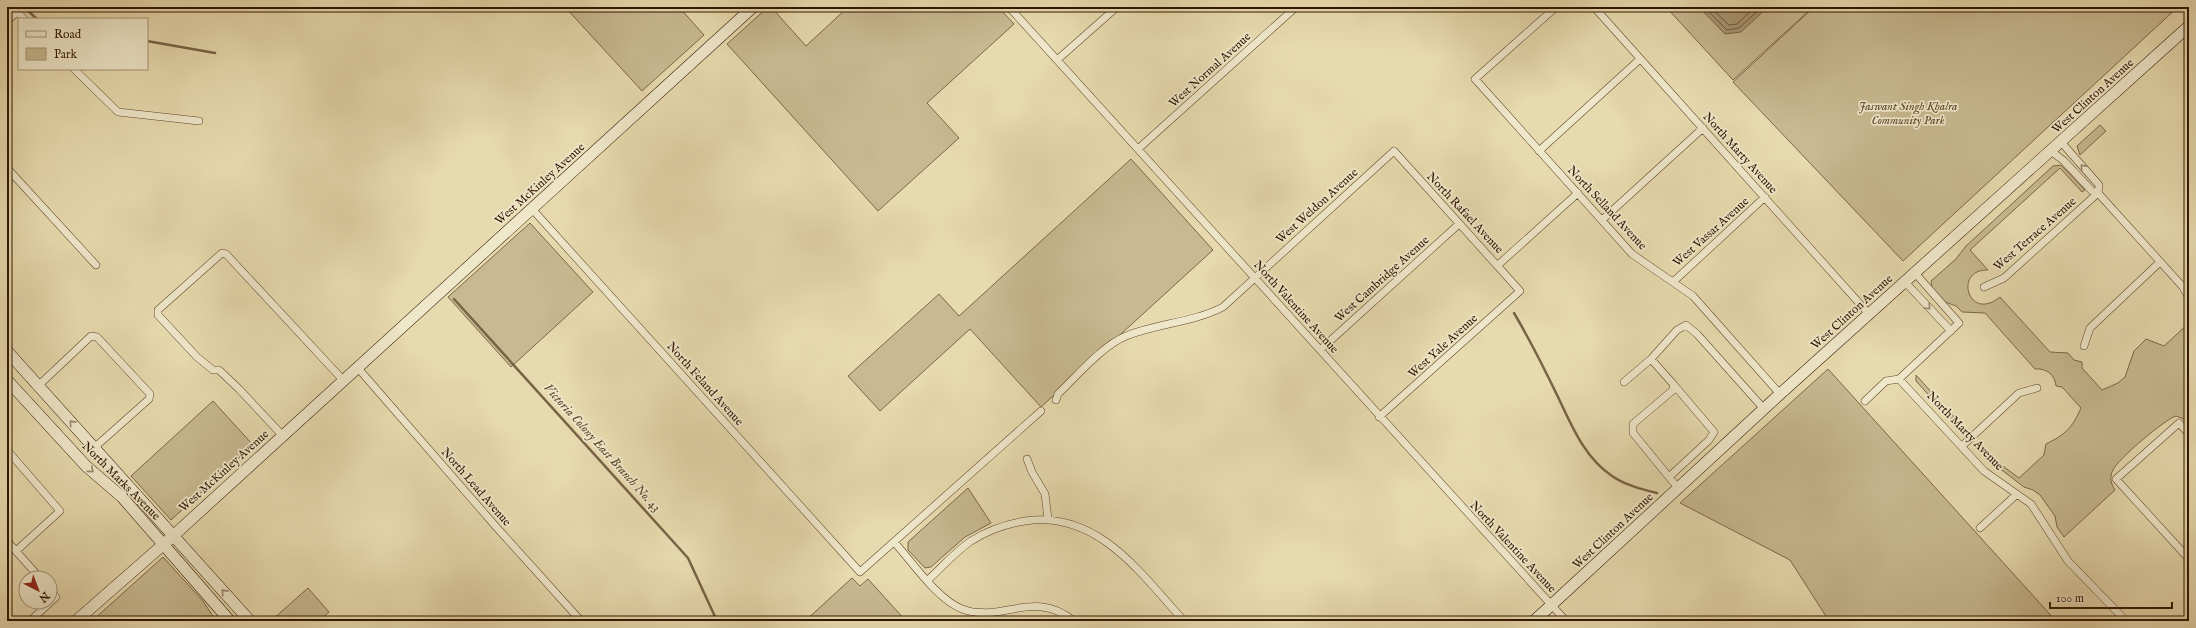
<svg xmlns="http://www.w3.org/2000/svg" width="2196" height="628" font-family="'IM FELL English',serif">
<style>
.green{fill:#c8b990;stroke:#7c6748}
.water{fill:#a99773;stroke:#796345}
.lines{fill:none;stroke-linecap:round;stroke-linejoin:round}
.shore{stroke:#6d563a;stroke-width:1}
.stream{stroke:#796345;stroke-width:2.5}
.street-casing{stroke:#5e462c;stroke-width:8}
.secondary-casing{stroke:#311500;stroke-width:12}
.street{stroke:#efe7ca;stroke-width:7}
.secondary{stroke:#efe7ca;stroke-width:11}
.oneway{stroke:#9a886f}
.labels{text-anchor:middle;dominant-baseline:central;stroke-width:3.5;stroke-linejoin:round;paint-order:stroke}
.street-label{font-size:12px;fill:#311500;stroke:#efe7ca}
.park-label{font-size:12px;font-style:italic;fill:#5e462b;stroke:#efe7ca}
.water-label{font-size:13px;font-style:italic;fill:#61492e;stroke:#efe7ca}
</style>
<rect width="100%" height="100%" fill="#e7daae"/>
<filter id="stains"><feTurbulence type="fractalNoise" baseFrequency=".005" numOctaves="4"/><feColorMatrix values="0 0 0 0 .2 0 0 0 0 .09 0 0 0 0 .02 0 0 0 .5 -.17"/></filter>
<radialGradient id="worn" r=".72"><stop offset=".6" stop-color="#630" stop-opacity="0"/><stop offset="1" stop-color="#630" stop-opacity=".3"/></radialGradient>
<path class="green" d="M565,7H679L704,35L642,91Z
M768,7H771L806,46L848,7H998L1014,24L927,103L959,138L878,211L727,44Z
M1666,7H1813L1733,80Z
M1814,7H2178L1903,261L1733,82Z
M2100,125L2106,131L2080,155L2077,146Z
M1131,159L1213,250L1041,407L970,329L880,411L848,376L939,294L959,316Z
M2061,165L2085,190L2082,192L2060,168L1970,250L1988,270C1953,269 1968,323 2000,297L2050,352L2068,353L2074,360L2082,362V368L2102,390L2118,383L2125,377L2134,351L2146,339L2164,346L2189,323V421L2176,416C2165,419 2117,460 2113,470C2109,477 2111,484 2115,490L2064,537L2057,527L2055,516L2040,495L2033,490L2024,487L1994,464L1977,448V443L1992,458L2019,478L2044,455L2046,444C2066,434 2072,428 2081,408L2062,387L2056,386C2055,375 2047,368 2035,369L1985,313L1962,312L1956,306L1945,302L1932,289L1931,281L1956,259L1966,246L2053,166Z
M530,223L593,292L511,367L448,297Z
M1828,369L2056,621H1829L1790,560L1680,503Z
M1916,375L1965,429H1959L1916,381Z
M213,401L253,445L171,520L131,476Z
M968,488L991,523L965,537L931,567L925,568L908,550V542Z
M163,557L203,601L216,621H92Z
M852,578L860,586L868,579L906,621H805Z
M308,588L329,612L319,621H273L272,620Z"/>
<path class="water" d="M1699,7H1768L1741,32L1725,34Z"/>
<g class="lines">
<path class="shore" d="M1704,7L1727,30L1739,28L1762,7
M1710,7L1729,25L1737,24L1755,7"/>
<path class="stream" d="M27,10L37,19
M147,41L215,53
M454,299L688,558L717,621
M1514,313C1530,340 1544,368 1558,397C1572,426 1584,457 1612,476C1625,485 1641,489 1657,493"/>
<defs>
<path id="street" d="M1009,7L1566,621
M1556,7L1475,79L1632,254L1693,296L1780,394
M1594,7L1869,314
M17,12L24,19
M7,21L22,7
M1057,60L1117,7
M74,69L118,112L199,121
M2061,142L2099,185L2098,193
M1138,149L1296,7
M1539,151L1640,59
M2051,151L2064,161L2092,191L2098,193L2183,287L2189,298
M7,168L96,265
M532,209L860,572L1041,411
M1602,220L1703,128
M1498,265L1578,193
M1673,282L1765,197
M1905,282L1951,331
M1984,287L2004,278L2098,193
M2084,346L2090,328L2160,262
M1320,350L1459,224
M1651,359L1677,330L1686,325L1697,334L1764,409
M357,367L498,529L581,621
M1899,379L1984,471L2031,504L2068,561L2126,621
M1624,382L1651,359L1674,385L1673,390L1633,424V433L1678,488
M38,386L91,336L97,337L150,394L149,399L94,448
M1056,400L1058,394C1077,376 1102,346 1126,336C1158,323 1192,323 1223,307L1394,151L1520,291L1379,417
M1865,401L1886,381L1899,379L1959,323L1915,273
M2189,434L2179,423L2116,479L2189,559
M282,435L239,389L219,370H213L197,357L158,315V310L222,253L226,254L343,380
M1962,446L2019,393L2037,388
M7,450L60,511L16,551
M1027,459L1032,472L1045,494L1048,519
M1669,477L1709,440L1714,432L1674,385
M1980,528L2016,495
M7,541L40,578
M895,543C913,563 937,599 962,609C1001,624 1033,588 1074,621
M928,580C942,567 955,552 971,541C987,531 1006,524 1025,521C1098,510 1141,574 1184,621
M981,612L982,621
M30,621L56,597L50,590"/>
<path id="secondary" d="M7,351L250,621
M7,380L86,466L122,497L230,621
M76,621L173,536L753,7
M1534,621L1780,394L2189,26"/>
</defs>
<use href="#street" class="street-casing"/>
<use href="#secondary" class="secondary-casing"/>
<use href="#street" class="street"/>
<use href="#secondary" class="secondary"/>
</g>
<defs><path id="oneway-chevron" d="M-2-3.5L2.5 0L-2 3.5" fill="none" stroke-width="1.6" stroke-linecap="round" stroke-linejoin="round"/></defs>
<g class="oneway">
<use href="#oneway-chevron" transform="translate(2083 167) rotate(-132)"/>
<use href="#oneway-chevron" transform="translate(1928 307) rotate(47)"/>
<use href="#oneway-chevron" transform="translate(72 423) rotate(-132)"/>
<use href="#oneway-chevron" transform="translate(91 470) rotate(40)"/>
<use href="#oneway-chevron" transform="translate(224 592) rotate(-132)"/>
</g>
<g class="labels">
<g class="street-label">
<text transform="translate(1210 70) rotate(-42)">West Normal Avenue</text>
<text transform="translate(2093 96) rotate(-42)">West Clinton Avenue</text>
<text transform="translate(1740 153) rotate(48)">North Marty Avenue</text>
<text transform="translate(540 184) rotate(-42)">West McKinley Avenue</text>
<text transform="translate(1317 206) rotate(-42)">West Weldon Avenue</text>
<text transform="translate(1607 208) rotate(47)">North Selland Avenue</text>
<text transform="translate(1465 213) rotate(47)">North Rafael Avenue</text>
<text transform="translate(1711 232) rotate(-42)">West Vassar Avenue</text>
<text transform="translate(2035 234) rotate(-41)">West Terrace Avenue</text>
<text transform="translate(1382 279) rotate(-42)">West Cambridge Avenue</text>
<text transform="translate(1296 307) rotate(48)">North Valentine Avenue</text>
<text transform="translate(1852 312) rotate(-42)">West Clinton Avenue</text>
<text transform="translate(1443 346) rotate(-42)">West Yale Avenue</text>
<text transform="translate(705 384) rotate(48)">North Feland Avenue</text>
<text transform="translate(1965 431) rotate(46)">North Marty Avenue</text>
<text transform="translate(224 471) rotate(-42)">West McKinley Avenue</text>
<text transform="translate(121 481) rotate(45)">North Marks Avenue</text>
<text transform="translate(476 487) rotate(49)">North Lead Avenue</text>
<text transform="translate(1613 531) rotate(-43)">West Clinton Avenue</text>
<text transform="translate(1513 547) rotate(47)">North Valentine Avenue</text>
</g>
<g class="park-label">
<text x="1908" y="106">Jaswant Singh Khalra<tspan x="1908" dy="14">Community Park</tspan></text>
</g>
<g class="water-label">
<text transform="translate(602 448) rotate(48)">Victoria Colony East Branch No. 43</text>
</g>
</g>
<rect width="2196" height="628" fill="none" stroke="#e7daae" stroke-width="24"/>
<rect x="8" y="8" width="2180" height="612" fill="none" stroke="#311500" stroke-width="2"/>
<rect x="12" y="12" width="2172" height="604" fill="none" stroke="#311500"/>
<rect x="18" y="18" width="130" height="52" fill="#efe7ca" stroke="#a39379"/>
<rect x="26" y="31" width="20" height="6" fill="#efe7ca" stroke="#a39379"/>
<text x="54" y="38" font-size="12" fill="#311500">Road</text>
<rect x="26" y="48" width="20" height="12" fill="#c8b990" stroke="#a39379"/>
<text x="54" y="58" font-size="12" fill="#311500">Park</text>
<g transform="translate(38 590) rotate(138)"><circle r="19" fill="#efe7ca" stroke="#a39379"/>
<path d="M0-3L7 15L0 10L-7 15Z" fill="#8f2418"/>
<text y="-6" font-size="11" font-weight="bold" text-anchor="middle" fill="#311500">N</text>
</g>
<path d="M2050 602v6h122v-6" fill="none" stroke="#311500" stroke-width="2"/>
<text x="2056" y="602" font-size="12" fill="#311500" stroke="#efe7ca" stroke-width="3" paint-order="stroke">100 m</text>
<rect width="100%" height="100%" filter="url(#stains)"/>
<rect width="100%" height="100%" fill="url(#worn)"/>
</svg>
